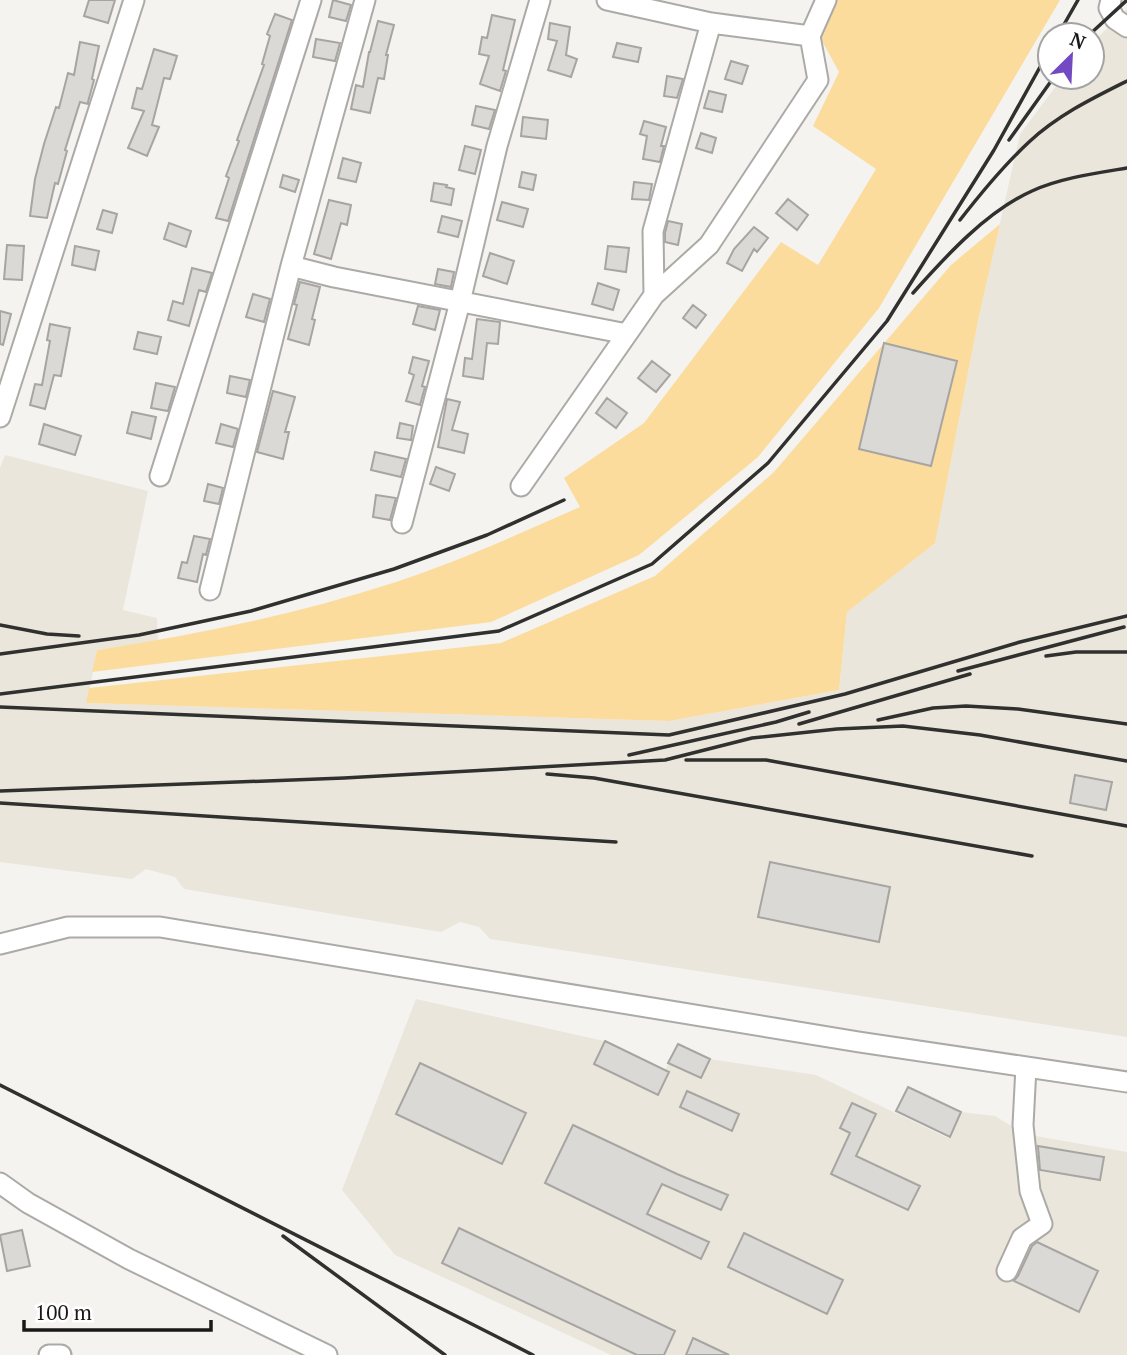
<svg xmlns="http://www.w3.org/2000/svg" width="1127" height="1355" font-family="'PT Serif',serif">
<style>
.built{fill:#ebe6dc}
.green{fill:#fbdc9d}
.building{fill:#dad9d5;stroke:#a6a5a2;stroke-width:2}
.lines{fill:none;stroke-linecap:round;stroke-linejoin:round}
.minor-casing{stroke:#acaaa7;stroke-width:23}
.minor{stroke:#fff;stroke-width:19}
.rail{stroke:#30302f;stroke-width:3.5}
</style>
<rect width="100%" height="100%" fill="#f4f3f0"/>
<path class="built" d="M1127,9V1037L490,939L479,927L460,922L441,932L184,889L175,877L146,869L132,879L0,862V468L5,455L148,491L123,610L157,618L158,641L97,650L87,703L669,721L839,690L847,612L935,542L979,316L1020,134L1063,77H1092V43Z
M416,999L604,1041L665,1070L678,1044L710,1059L816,1075L948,1138L961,1112L995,1116L1024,1134L1127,1152V1355H611L395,1255L342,1190Z"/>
<path class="green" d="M836,0H1060L879,308L758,457L639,555L491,622L92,672L97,650C197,635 297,614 393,583C457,562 519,534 580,507L564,478L644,423L781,242L818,265L876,169L813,126L839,72L821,39Z
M1000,224L979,316L935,543L847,612L839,690L669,721L86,703L89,688L501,643L655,576L774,472L951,265Z"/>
<path class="building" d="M89,0H115L108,23L84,16Z
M333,0L351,5L346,21L329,17Z
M275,14L292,20L228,221L216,218L229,178L226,176L239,141L237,140L264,65L262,64L270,36L267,34Z
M492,15L515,20L503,70L506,71L500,91L480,84L489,56L479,54L482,37L487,38Z
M378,21L394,25L386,55H388L384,79L378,78L370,113L351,109L356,85L363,87L369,52H370Z
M550,23L570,27L566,55L577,59L571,77L548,70L557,41L548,39Z
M316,39L340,43L335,61L313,57Z
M80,42L99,46L92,79L94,80L88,102V104L80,102L65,150L67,151L58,184L55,183L47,218L30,216L35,179L44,144L56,107L59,108L68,73L74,75Z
M617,43L641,48L638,62L613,57Z
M154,49L177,56L170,79L164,78L152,125L159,127L147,156L128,148L144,111L132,108L137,88L142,89Z
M731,61L748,66L742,84L725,79Z
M667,76L683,79L677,98L664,96Z
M709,91L726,95L722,112L704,108Z
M476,106L495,110L489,129L472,125Z
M523,117L548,120L546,139L521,136Z
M644,121L666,127L661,146H664L660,162L643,159L647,136L640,134Z
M701,133L716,138L712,153L696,148Z
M465,146L481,150L475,174L459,170Z
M343,158L361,163L356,182L338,178Z
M522,172L536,175L533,190L519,187Z
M283,175L299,180L295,192L280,187Z
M634,182L652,184L649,200L632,199Z
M434,183L447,185L446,187L454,189L451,205L431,201Z
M788,199L808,215L797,230L776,213Z
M329,200L351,205L347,225L341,223L331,259L314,254Z
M502,202L528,209L523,227L497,220Z
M103,210L117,214L112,233L97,229Z
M442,216L462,221L458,237L438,232Z
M668,221L682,224L678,245L665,242V233Z
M169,223L191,231L186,247L164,239Z
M754,227L768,238L757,252L754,249L742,271L727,263L734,249Z
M7,245L24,246L22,280L4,279Z
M75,246L99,251L95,270L72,265Z
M608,246L629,248L626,272L605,269Z
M490,253L514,261L507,284L483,276Z
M192,268L212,273L206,292L199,290L189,326L168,320L173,301L183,304Z
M438,269L454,272L451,287L435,284Z
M300,282L320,287L312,319L315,320L309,345L288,339L297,305L294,304Z
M598,283L619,290L613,310L592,304Z
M253,294L270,299L264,322L246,317Z
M693,305L706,315L696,328L683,318Z
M418,306L440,310L435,330L413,324Z
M0,311L11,314L3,345L0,344Z
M477,319L500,322L498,344L487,343L483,379L463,376L465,358L472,359Z
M50,324L70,328L61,376L54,375L45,409L30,405L35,384L42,385L50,341L47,340Z
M138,332L161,337L157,354L134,349Z
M884,343L957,361L931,466L859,449Z
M413,357L429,361L422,386L425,387L420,405L406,401L414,375L409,373Z
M652,361L670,375L656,392L638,378Z
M230,376L250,380L246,397L227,393Z
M156,383L175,387L168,411L151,408Z
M273,391L295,397L285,432H289L283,459L257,452Z
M607,398L627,413L616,428L596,413Z
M447,399L460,402L452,430L468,434L464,453L438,447Z
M132,412L156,417L151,439L127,433Z
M400,423L413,426L411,440L397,438Z
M44,424L81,436L75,455L39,444Z
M221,424L238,429L233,447L216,443Z
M375,452L406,459L401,477L371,470Z
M436,467L455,474L449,491L430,484Z
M208,484L223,488L219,504L204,501Z
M376,495L396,498L390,520L373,517Z
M194,536L210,539L206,555L203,554L197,582L178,578L182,562L187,563Z
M1075,775L1112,782L1106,810L1070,803Z
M770,862L890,887L879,942L758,917Z
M605,1041L669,1072L658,1095L594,1064Z
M678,1044L710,1059L701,1078L668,1063Z
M420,1063L526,1113L502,1164L396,1114Z
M908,1087L961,1112L950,1137L896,1111Z
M687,1091L739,1114L732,1131L680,1107Z
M852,1103L876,1114L856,1156L920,1186L908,1210L831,1174L850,1133L840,1128Z
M573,1125L677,1174L728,1195L721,1210L662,1184L647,1214L709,1242L701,1259L545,1183Z
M1038,1146L1104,1157L1100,1180L1040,1170Z
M459,1228L675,1331L664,1355H637L442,1263Z
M22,1230L30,1266L7,1271L0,1235Z
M744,1233L843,1280L827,1314L728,1267Z
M1037,1242L1098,1271L1079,1312L1014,1281L1018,1276L1032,1246Z
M693,1338L729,1355H686Z"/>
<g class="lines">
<defs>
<path id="minor" d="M607,0L711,23L810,36L826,0
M1111,0L1109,8L1115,19L1127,27
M291,266L334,277L627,334L654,295L709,245L818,80L810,36
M654,295L653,231L711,23
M0,417L134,0
M160,476L311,0
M521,486L627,334
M402,523L460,302L497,146L540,0
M210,590L291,266L365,0
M0,944L68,927H160L859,1042L1127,1082
M0,1183L28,1203L129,1259L327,1355
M1007,1271L1022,1238L1042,1224L1030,1191L1023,1125L1026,1067
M49,1355H61"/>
</defs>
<use href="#minor" class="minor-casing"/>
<use href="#minor" class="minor"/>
<path class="rail" d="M1058,35L1078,0
M1089,35L1127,0
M1009,140L1054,77
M960,220C981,193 1004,165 1029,142C1058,115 1093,98 1127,81
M913,293C946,256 987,211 1032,191C1060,178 1097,173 1127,168
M0,625L47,634L79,636
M0,654L139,635L251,611L394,569L487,535L564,500
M1046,656L1076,652H1127
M958,671L1124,627
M0,694L499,631L652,564L768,463L887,321L994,150L1050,49
M0,707L669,735L845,694L1020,642L1127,616
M878,720L933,708L966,706L1018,709L1127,724
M799,724L970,674
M629,755L776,722L809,712
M686,760H766L1127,826
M547,774L594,778L1032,856
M0,791L344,778L665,760L752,738L837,729L903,726L980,735L1127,761
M0,803L616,842
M0,1085L533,1355
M283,1236L445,1355"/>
</g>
<g transform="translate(1071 56) rotate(24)"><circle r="33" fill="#ffffff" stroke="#a3a3a3" stroke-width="2"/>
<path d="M0-5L12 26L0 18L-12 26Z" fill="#744ac3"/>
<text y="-10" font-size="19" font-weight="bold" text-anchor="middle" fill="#191918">N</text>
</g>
<path d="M24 1320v10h187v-10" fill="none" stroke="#191918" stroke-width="3.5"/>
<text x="35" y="1320" font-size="21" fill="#191918" stroke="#ffffff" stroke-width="5" paint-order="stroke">100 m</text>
</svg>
